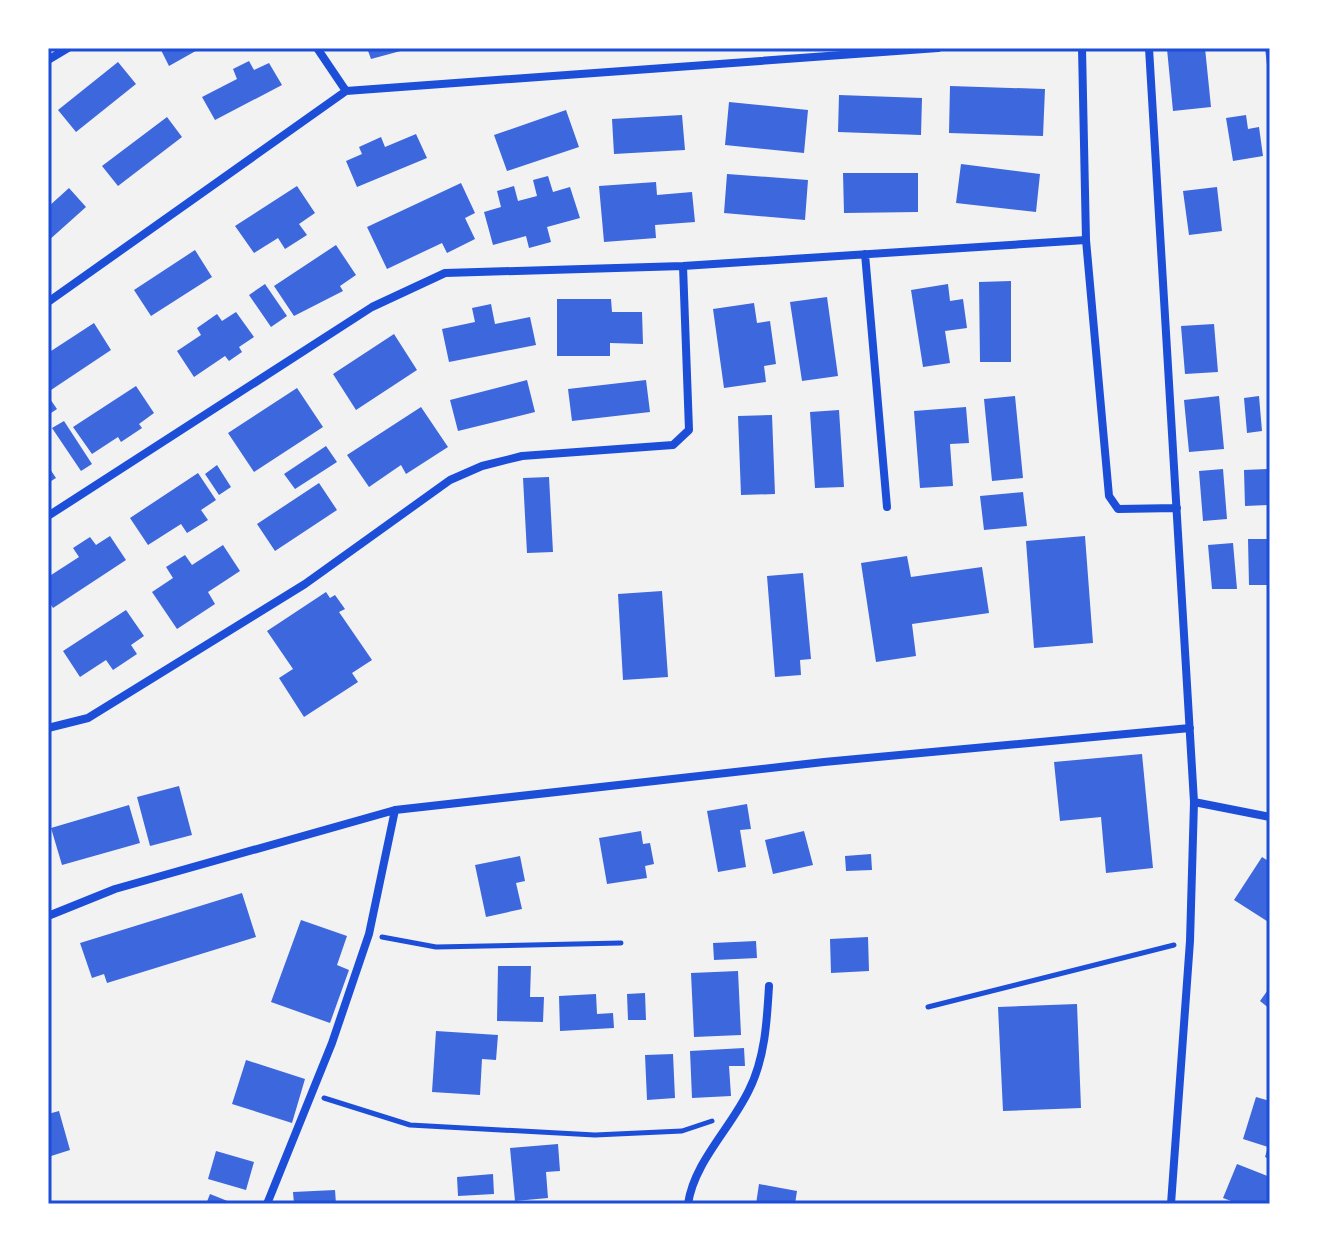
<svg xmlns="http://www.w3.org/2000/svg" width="1318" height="1252" font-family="'IBM Plex Sans',sans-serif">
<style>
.building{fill:#3d67dc}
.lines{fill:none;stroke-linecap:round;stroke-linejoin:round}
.path{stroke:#1d4ed8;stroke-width:5}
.minor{stroke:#1d4ed8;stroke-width:8}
.neatline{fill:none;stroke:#1d4ed8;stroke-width:3}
</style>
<rect width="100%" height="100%" fill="#f2f2f2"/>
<path class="building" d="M160,48H201L169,66Z
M367,48H408V49L371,59Z
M1173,48H1205L1211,107L1173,111L1167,49Z
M1265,48H1270V73H1268Z
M249,61L254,70L269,63L282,85L215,120L202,97L237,79L233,69Z
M118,62L136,84L76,132L58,110Z
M950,86L1045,89L1043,136L949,133Z
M839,95L922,98L921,135L838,132Z
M729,102L808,110L804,153L725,145Z
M566,110L579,147L507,171L494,135Z
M682,115L685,150L614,154L612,119Z
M1246,115L1248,129L1259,127L1263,156L1233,161L1226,118Z
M167,117L182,137L118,186L102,166Z
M416,134L427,158L357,187L346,161L362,154L359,147L381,137L385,147Z
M961,164L1040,174L1036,212L956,203Z
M843,173H918V212L844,213Z
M727,174L808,180L805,220L724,213Z
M548,176L553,192L570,187L580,218L547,227L551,242L529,248L526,236L493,245L484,212L501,207L497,191L514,186L518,201L537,196L533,180Z
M656,182L657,195L692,192L695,222L655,225L656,238L604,242L599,186Z
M461,183L475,213L465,218L475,239L447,253L442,243L387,269L367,227Z
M297,186L315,213L299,224L307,235L285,249L278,238L254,253L235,226Z
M1217,187L1222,231L1189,235L1183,191Z
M69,188L86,207L48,241V207Z
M336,245L356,275L340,286L343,291L294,316L274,286Z
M195,250L212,277L151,316L134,290Z
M1011,281V362H980L979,282Z
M265,284L287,316L271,327L249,295Z
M948,284L950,301L963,299L967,328L945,331L950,363L923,367L911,290Z
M827,297L838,376L802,381L790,302Z
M557,299H611L612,312H642L643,344L610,343V356H557Z
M754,303L757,323L770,321L776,364L764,366L766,382L724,388L713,309Z
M491,304L495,324L530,317L536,345L449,362L442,329L475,322L472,308Z
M236,312L254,337L239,347L242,352L229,361L225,356L194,377L177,351L201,335L197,328L217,314L222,321Z
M94,323L111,350L51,390L48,384V353Z
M1214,324L1218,372L1185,374L1181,326Z
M394,334L417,370L356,410L333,374Z
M527,380L535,412L458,431L450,400Z
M646,380L650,412L572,421L568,389Z
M136,386L154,413L139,424L142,428L121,442L118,437L92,454L73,427Z
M297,388L323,427L254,472L228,433Z
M48,396L57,409L48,415Z
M1015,396L1023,478L992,481L984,399Z
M1219,396L1224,449L1189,452L1184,400Z
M1259,396L1262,431L1247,433L1244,398Z
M421,407L448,447L406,474L401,465L369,487L347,455Z
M966,407L969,443L950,444L953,486L920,488L914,411Z
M839,410L844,487L815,488L810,412Z
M772,415L775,494L741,495L738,416Z
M64,421L92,464L81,471L52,428Z
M326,446L337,462L295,489L284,474Z
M217,465L231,487L219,495L205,474Z
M48,466L56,478L48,483Z
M1223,469L1227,519L1203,521L1199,471Z
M1267,469L1268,505L1245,506L1244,470Z
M198,473L216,500L201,510L208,520L187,533L181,524L148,545L130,518Z
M549,477L553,552L527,553L523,478Z
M319,483L337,510L275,551L257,524Z
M1023,492L1027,526L984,530L980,496Z
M110,536L126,560L53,608L48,600V577L79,557L73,548L90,537L96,545Z
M1085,536L1093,643L1034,648L1026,541Z
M1248,539H1269L1270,585H1249Z
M1233,543L1237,589H1212L1208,545Z
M223,545L240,571L208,592L215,604L177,629L152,592L173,578L166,567L185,555L192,565Z
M907,556L911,577L982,567L989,613L912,624L916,656L876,662L861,563Z
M803,573L811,659L800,660L801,675L775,677L767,576Z
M662,591L668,677L623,680L618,594Z
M326,592L330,598L335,595L345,609L339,612L372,660L352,673L358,682L304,717L279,678L293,669L267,631Z
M126,610L144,636L131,645L137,654L113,670L106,660L80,677L63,651Z
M1142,754L1153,868L1106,873L1101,817L1060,821L1054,762Z
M179,786L192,835L150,846L137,797Z
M747,804L751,829L740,830L746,867L718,872L707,811Z
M129,805L140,843L62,865L51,828Z
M641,831L643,844L650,843L654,864L645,866L647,878L607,884L599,838Z
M804,831L813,865L773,874L765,840Z
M871,854L872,870L846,871L845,856Z
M520,856L525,881L516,883L522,909L486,917L475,865Z
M1262,857L1270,862V923L1234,900Z
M242,893L256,937L107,983L104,974L92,978L80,943Z
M301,920L347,936L337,965L349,970L330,1023L271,1002Z
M868,937L869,971L831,973L830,939Z
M756,941L757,958L714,960L713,943Z
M498,966H531L530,997H544L543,1022L497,1021Z
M738,971L741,1035L694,1037L691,973Z
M1270,987V1009L1260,1001Z
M645,993L646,1020H628L627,994Z
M596,994L597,1014L613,1013L614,1028L560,1031L559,996Z
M1077,1004L1081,1108L1003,1111L998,1007Z
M436,1031L498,1035L496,1060L482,1059L480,1095L432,1092Z
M744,1048L745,1066H729L731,1096L692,1098L690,1051Z
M673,1054L675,1098L647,1100L645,1055Z
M246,1060L305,1079L292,1123L232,1104Z
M1256,1097L1270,1101V1159L1265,1157L1268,1147L1243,1139Z
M59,1111L70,1150L48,1157V1114Z
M558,1144L560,1171L546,1172L548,1198L515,1201L510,1148Z
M216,1151L254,1162L246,1190L208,1179Z
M1237,1164L1270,1177V1204H1239L1223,1198Z
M493,1174L494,1194L458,1196L457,1177Z
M759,1184L797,1191L795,1204H756Z
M335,1190L336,1204H294L293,1192Z
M210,1194L235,1204H206Z"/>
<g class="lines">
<path class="path" d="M382,937L436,947L621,943
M928,1007L1174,945
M324,1098L410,1125L595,1135L682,1131L712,1121"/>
<path class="minor" d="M317,48L346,91
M1082,48L1086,240L1109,496L1118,509L1177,508
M1149,48L1194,802L1190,941L1171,1204
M48,60L68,48
M865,254L887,507
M48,302L346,91L938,48
M48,516L372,307L445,273L683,266L1086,240
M48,728L88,718L305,584L450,480L482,466L522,456L673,445L689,430L683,266
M1194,802L1270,817
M48,916L115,889L395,810L824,762L1190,728
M267,1204L332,1043L369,934L395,810
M688,1204C694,1162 731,1128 749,1090C765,1058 767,1021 769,986"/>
</g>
<rect width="1318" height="1252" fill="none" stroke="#ffffff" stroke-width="100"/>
<rect x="50" y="50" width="1218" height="1152" class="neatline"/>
</svg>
